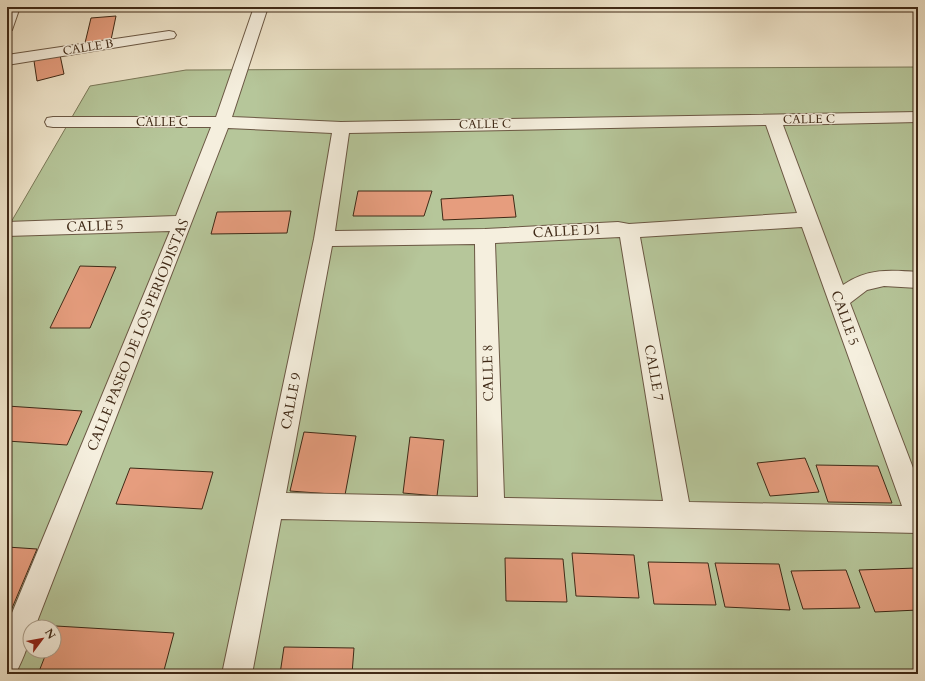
<svg xmlns="http://www.w3.org/2000/svg" width="925" height="681" font-family="Cardo,serif">
<style>
.green{fill:#b6c69a;stroke:#7a7858;fill-rule:evenodd}
.building{fill:#e69d7e;stroke:#3f2916}
.lines{fill:none;stroke-linecap:round;stroke-linejoin:round}
.minor-casing{stroke:#6b5844;stroke-width:2}
.minor{fill:#f5efde;fill-rule:evenodd}
.labels{text-anchor:middle;dominant-baseline:central;stroke-width:3;stroke-linejoin:round;paint-order:stroke}
.far-street-label{font-size:12px;fill:#3f2916;stroke:#f5efde}
.street-label{font-size:14px;fill:#3f2916;stroke:#f5efde}
</style>
<rect width="100%" height="100%" fill="#f0e6cc"/>
<filter id="stains"><feTurbulence type="fractalNoise" baseFrequency=".005" numOctaves="4"/><feColorMatrix values="0 0 0 0 .2 0 0 0 0 .09 0 0 0 0 .02 0 0 0 .5 -.17"/></filter>
<radialGradient id="worn" r=".72"><stop offset=".6" stop-color="#630" stop-opacity="0"/><stop offset="1" stop-color="#630" stop-opacity=".3"/></radialGradient>
<path class="green" d="M918,67V674H7V229L90,86L186,70ZM30,627H54V651H30Z"/>
<path class="building" d="M116,16L111,40L85,43L91,18Z
M60,55L64,74L37,81L34,61Z
M7,66H11L9,88L7,89Z
M358,191H432L424,216H353Z
M513,195L516,217L443,220L441,199Z
M291,211L287,233L211,234L217,212Z
M80,266L116,267L90,328H50Z
M7,406L82,411L67,445L7,441Z
M304,432L356,436L345,495L290,491Z
M410,437L444,440L437,496L403,493Z
M805,458L819,492L770,496L757,463Z
M816,465L878,466L892,503L828,502Z
M130,468L213,472L202,509L116,504Z
M7,547L37,549L7,620Z
M572,553L634,555L639,598L576,596Z
M505,558L563,559L567,602L506,601Z
M648,562L708,563L716,605L654,604Z
M715,563L779,564L790,610L725,607Z
M917,568L918,610L875,612L859,570Z
M846,570L860,608L803,609L791,571Z
M56,626L174,633L163,674H38L47,651H54V632Z
M284,647L354,648L352,674H280Z
M575,671L607,674H575Z"/>
<g class="lines">
<defs>
<path id="minor" d="M7,7H20L12,30L7,31Z
M254,7H268L232,117L341,122L918,112V122L783,125L843,285C867,268 890,270 918,272V288L884,286L867,290L850,303L918,481V533L281,519L252,674H222L314,239L332,133L228,128L35,627H30C30,644 24,656 17,671L7,674V625L170,231L7,236V222L176,216L211,127H53L47,126L45,122L47,118L53,117H216ZM766,125L797,213L629,224L618,222L485,229L335,231L349,133ZM802,227L902,506L689,502L640,237ZM620,237L663,501L504,498L495,243ZM475,244L478,497L286,493L332,246Z
M169,31L174,32L176,35L174,38L7,65V55Z"/>
</defs>
<use href="#minor" class="minor-casing"/>
<use href="#minor" class="minor"/>
</g>
<g class="labels">
<g class="far-street-label">
<text transform="translate(88 47) rotate(-9)">CALLE B</text>
<text transform="translate(809 119) rotate(-1)">CALLE C</text>
<text x="162" y="122">CALLE C</text>
<text transform="translate(485 124) rotate(-1)">CALLE C</text>
</g>
<g class="street-label">
<text transform="translate(95 226) rotate(-2)">CALLE 5</text>
<text transform="translate(567 231) rotate(-3)">CALLE D1</text>
<text transform="translate(845 318) rotate(70)">CALLE 5</text>
<text transform="translate(138 335) rotate(-68)">CALLE PASEO DE LOS PERIODISTAS</text>
<text transform="translate(488 373) rotate(-91)">CALLE 8</text>
<text transform="translate(654 373) rotate(80)">CALLE 7</text>
<text transform="translate(291 401) rotate(-79)">CALLE 9</text>
</g>
</g>
<rect width="925" height="681" fill="none" stroke="#f0e6cc" stroke-width="24"/>
<rect x="8" y="8" width="909" height="665" fill="none" stroke="#3f2916" stroke-width="2"/>
<rect x="12" y="12" width="901" height="657" fill="none" stroke="#3f2916"/>
<g transform="translate(42 639) rotate(58)"><circle r="19" fill="#f5efde" stroke="#aca08e"/>
<path d="M0-3L7 15L0 10L-7 15Z" fill="#8f2418"/>
<text y="-6" font-size="11" font-weight="bold" text-anchor="middle" fill="#3f2916">N</text>
</g>
<rect width="100%" height="100%" filter="url(#stains)"/>
<rect width="100%" height="100%" fill="url(#worn)"/>
</svg>
